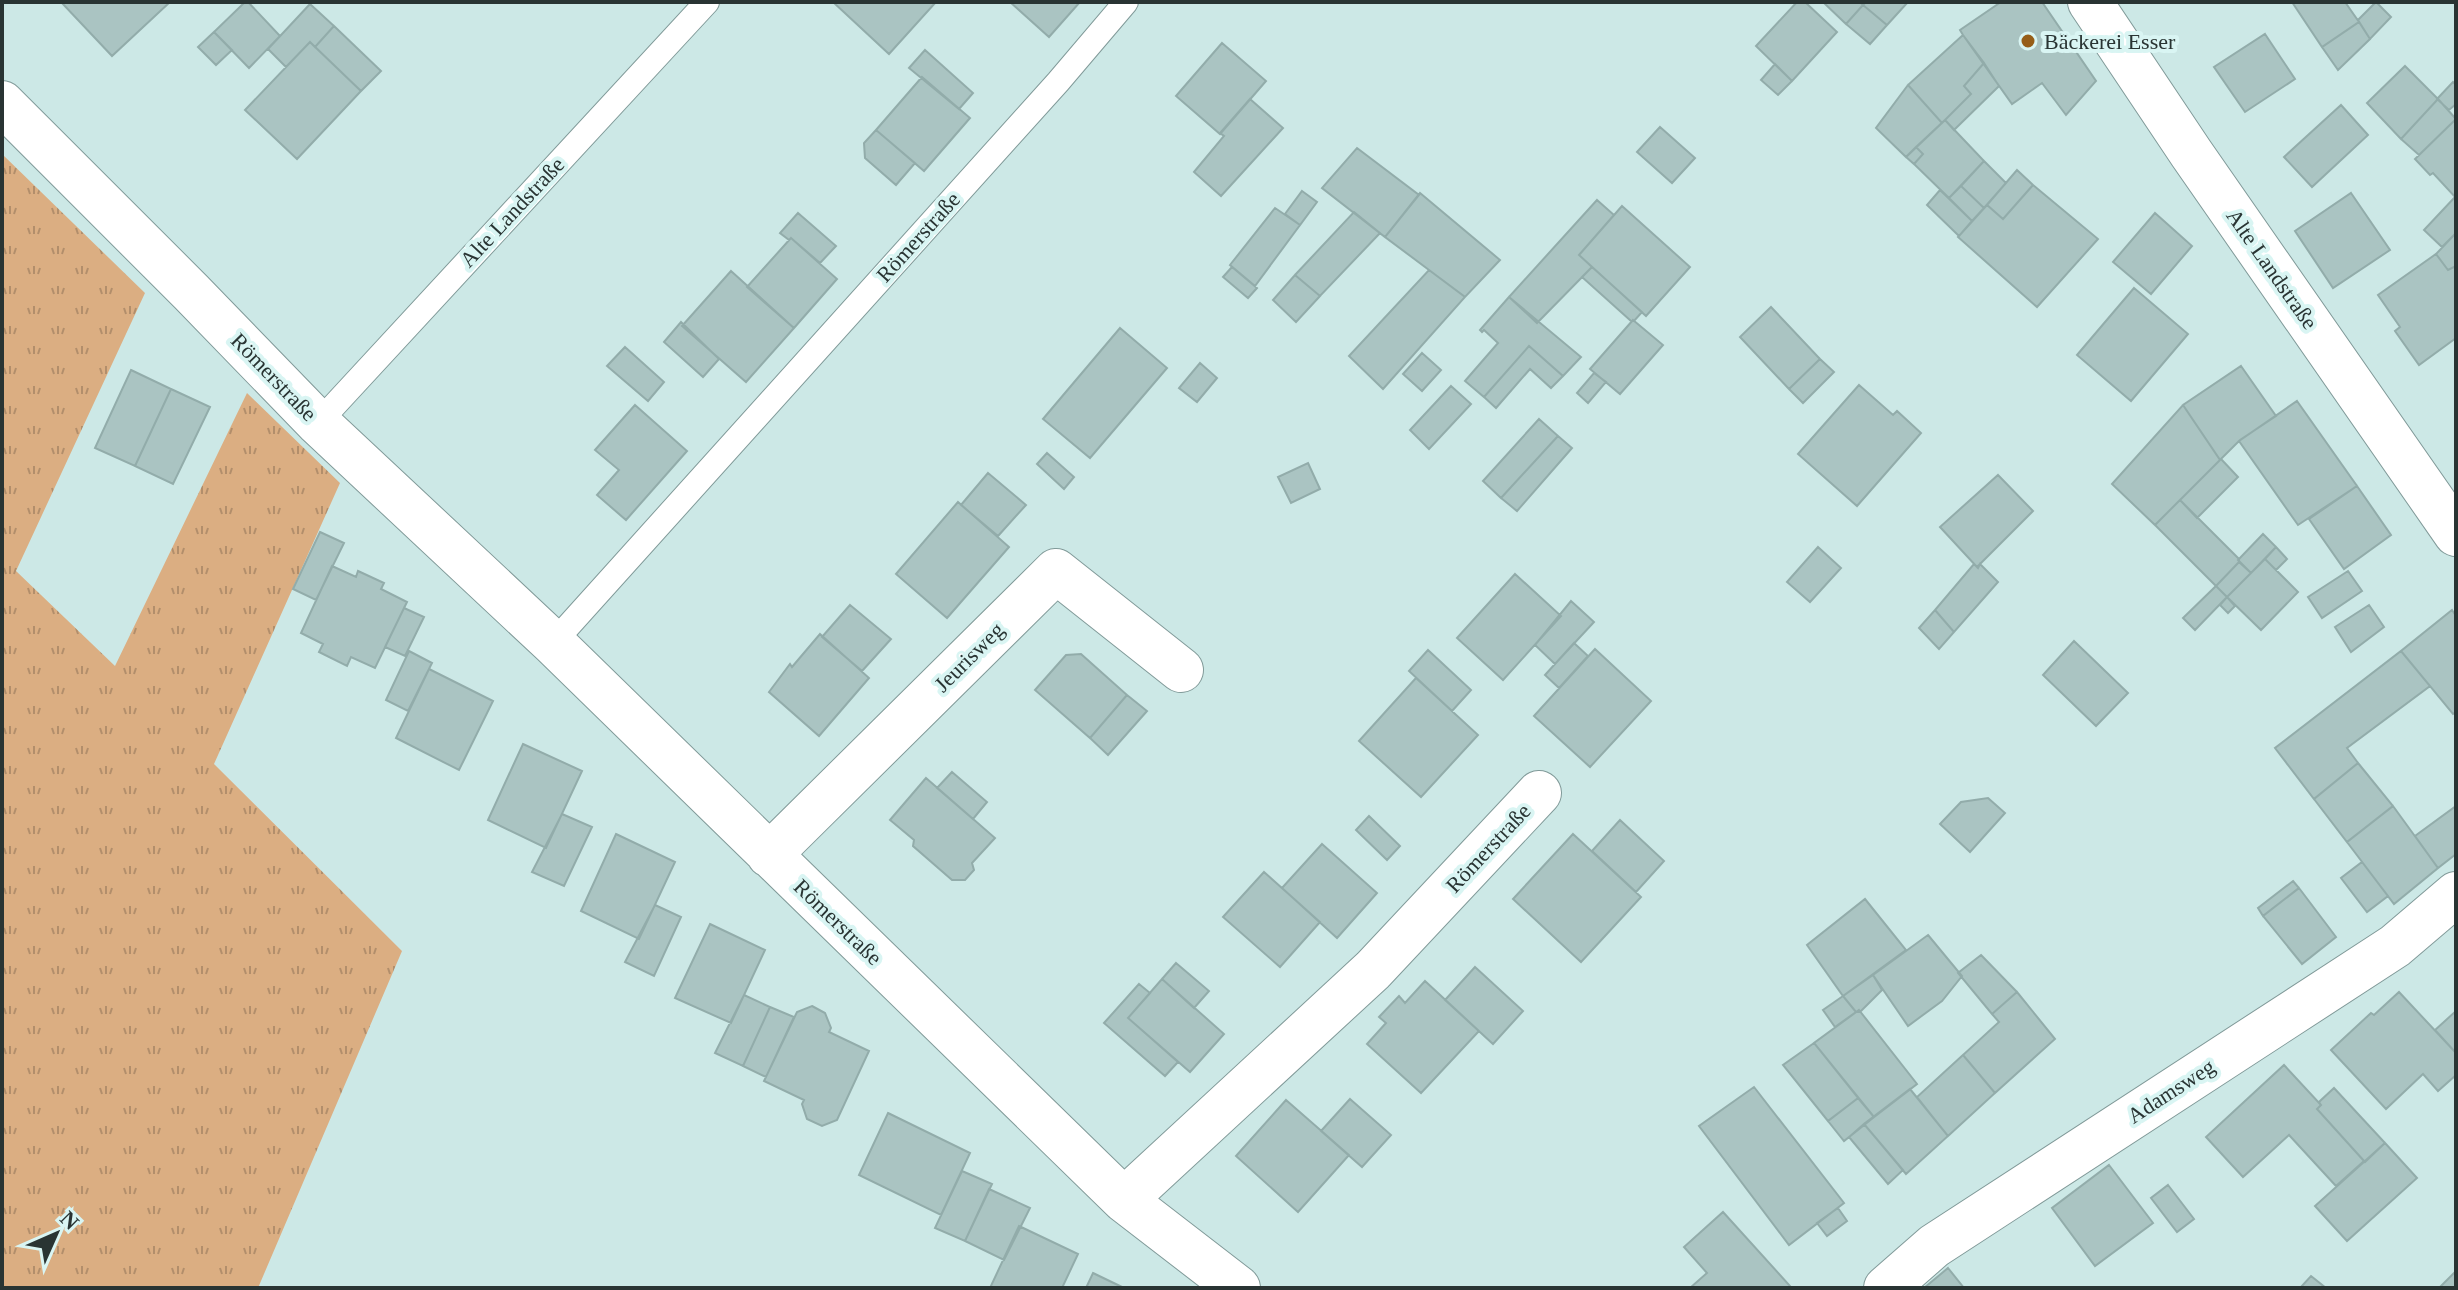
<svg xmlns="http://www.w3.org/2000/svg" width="2458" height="1290" font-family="Georgia,serif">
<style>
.grass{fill:url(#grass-tufts)}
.building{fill:#aac4c2;stroke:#92acaa;stroke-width:2}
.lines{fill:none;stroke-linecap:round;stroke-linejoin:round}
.service-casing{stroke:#819a99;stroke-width:26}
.minor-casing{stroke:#819a99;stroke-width:46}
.secondary-casing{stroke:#819a99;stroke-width:46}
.service{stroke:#fff;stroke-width:24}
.minor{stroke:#fff;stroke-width:44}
.secondary{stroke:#fff;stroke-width:44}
.poi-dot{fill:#965e18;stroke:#d9f5f3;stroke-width:3}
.labels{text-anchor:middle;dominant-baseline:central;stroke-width:8;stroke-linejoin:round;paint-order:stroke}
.poi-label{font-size:22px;fill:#293433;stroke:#d9f5f3;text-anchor:start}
.street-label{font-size:22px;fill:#293433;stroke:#d9f5f3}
</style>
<defs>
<pattern id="grass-tufts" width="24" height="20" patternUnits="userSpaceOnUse" patternTransform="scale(2)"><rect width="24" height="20" fill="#dbae82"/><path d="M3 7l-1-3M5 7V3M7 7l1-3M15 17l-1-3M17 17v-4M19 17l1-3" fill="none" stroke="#b28e6b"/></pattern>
</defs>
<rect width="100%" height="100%" fill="#cce8e6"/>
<path class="grass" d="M2,154L145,293L16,571L115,666L247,393L340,483L214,764L402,951L258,1288H2Z"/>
<path class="building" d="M61,2H170L112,56Z
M245,2H248L280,36L249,68L214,32Z
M833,2H936L889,54Z
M1010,2H1080L1049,37Z
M1797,2H1805L1837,32L1792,81L1756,46Z
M1823,2H1860L1863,5L1846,24Z
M1866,2H1908L1887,25L1863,5Z
M2001,2H2042L2096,81L2066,115L2042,83L2012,104L1963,35L1960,30Z
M2292,2H2345L2359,22L2322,47Z
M2376,2L2391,17L2370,39L2358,20Z
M310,4L334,26L315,47L310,42L286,67L268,49Z
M1863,5L1887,25L1870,44L1846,24Z
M2359,22L2370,39L2338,70L2322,47Z
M334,26L381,71L361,91L315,47Z
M214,32L232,50L216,65L198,47Z
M2265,34L2295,79L2245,112L2214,67Z
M1963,35L1984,63L1964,86L1971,94L1942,123L1908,85Z
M310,42L361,91L297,159L245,110Z
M1222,43L1266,81L1220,134L1176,96Z
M925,50L973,93L959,109L909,68Z
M1984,63L1999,86L1954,130L1945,120L1971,94L1964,86Z
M1775,64L1792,81L1778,95L1761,80Z
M2405,66L2438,99L2401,139L2367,103Z
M922,77L970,118L924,171L876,130Z
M2453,82L2456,85V104L2449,110L2437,99Z
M1908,85L1942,123L1906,157L1876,128Z
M1250,99L1283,128L1221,196L1194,172L1224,136L1220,133Z
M2438,99L2456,119L2419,155L2401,139Z
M2341,105L2368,135L2312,187L2284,157Z
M2456,119V198L2433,173L2430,175L2415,159Z
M1945,120L1984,161L1949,198L1914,164L1923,154L1916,147Z
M1660,127L1695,158L1672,183L1637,152Z
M876,130L915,163L896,185L865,158L864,143Z
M1916,147L1923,154L1914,164L1906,157Z
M1357,148L1419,195L1385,237L1322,188Z
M1984,161L2006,183L1984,208L1961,186Z
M2017,170L2033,185L2003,219L1987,205Z
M2033,185L2098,239L2037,307L1958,237L1987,205L2003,219Z
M1961,186L1984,208L1972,221L1949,198Z
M1940,190L1972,221L1959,236L1927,205Z
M1302,191L1317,202L1300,225L1285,214Z
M1420,193L1500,260L1465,297L1385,237Z
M2351,193L2390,250L2333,288L2295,231Z
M2455,197L2456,233L2442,247L2424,230Z
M1597,200L1614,215L1579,255L1592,267L1537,323L1509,297Z
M1622,206L1690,267L1646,316L1579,255Z
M1275,208L1300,225L1255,286L1230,265Z
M1354,212L1380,233L1320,296L1295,275Z
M798,213L836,246L820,263L791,238L789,240L780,233Z
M2155,213L2192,246L2151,294L2113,262Z
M2456,233V266L2448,270L2436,254Z
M791,238L837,279L794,328L747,287Z
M2436,254L2448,270L2456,266V338L2419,365L2395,331L2400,327L2378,295Z
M1232,267L1257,288L1248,298L1223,277Z
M1592,267L1642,312L1634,321H1631L1582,277Z
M1429,270L1465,297L1383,389L1349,356Z
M731,271L794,328L746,382L682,326Z
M1295,275L1320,296L1296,322L1273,300Z
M2134,288L2188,334L2131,401L2077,355Z
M1509,297L1581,357L1563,376L1529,346L1484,397L1465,381L1498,343L1484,330L1482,332L1480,330Z
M1771,307L1820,359L1789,389L1740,337Z
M1633,320L1663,345L1620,394L1590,369Z
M681,322L719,359L703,377L664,342Z
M1120,328L1167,368L1090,458L1043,419Z
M1529,346L1563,376L1551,388L1530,369L1496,408L1484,397Z
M625,347L664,382L648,401L607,366Z
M1422,353L1441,370L1422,391L1403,374Z
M1820,359L1834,372L1803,403L1789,389Z
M1200,363L1217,378L1197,402L1179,388Z
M2241,366L2276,416L2240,440L2220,460L2183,405Z
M131,370L171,389L135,466L95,448Z
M1594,373L1606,382L1588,403L1577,393Z
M1859,385L1893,415L1897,411L1921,433L1857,506L1798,454Z
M1451,386L1471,404L1429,449L1410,430Z
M171,389L210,407L173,484L135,466Z
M2297,401L2357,486L2298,525L2239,441Z
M635,405L687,451L626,520L597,495L619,470L595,450Z
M2183,405L2220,460L2155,525L2112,484Z
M1539,419L1558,436L1501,498L1483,481Z
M1558,436L1572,448L1517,511L1501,498Z
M1047,453L1074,477L1064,489L1037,464Z
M2221,459L2238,477L2197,518L2180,500Z
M1308,463L1320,489L1291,503L1278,477Z
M988,473L1026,505L998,536L961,505Z
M1998,475L2033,511L1977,567L1940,527Z
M2357,486L2391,535L2344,569L2309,519Z
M2180,500L2239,559V562L2216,586L2155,525Z
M958,502L1009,547L947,618L896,574Z
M320,532L344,543L316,600L293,589Z
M2263,534L2276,547L2251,573L2238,560Z
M1818,547L1841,568L1810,602L1787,582Z
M2276,547L2287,559L2276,570L2265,559Z
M2265,559L2298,592L2261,630L2227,597Z
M2239,562L2251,573L2227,597L2216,586Z
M1974,564L1978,568L1980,564L1998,582L1954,632L1935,610Z
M332,566L356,577L358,571L384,583L381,589L407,602L375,668L351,657L347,666L319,652L323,644L301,633Z
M2348,571L2362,591L2322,618L2308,597Z
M1515,574L1561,616L1503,680L1457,638Z
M2216,586L2227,597L2195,630L2183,618Z
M2227,597L2235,606L2228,613L2220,605Z
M1571,601L1594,622L1555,664L1535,645Z
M850,605L891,639L862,671L822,637Z
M2369,605L2384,627L2351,652L2335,627Z
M404,608L424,617L405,656L385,647Z
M1935,610L1954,632L1939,649L1919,628Z
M2452,610L2456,616V712L2453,714L2401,651Z
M820,634L869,678L819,736L769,692L790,664L792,667Z
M2074,641L2128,693L2096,726L2043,675Z
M1574,643L1588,656L1559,688L1545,675Z
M1595,649L1651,701L1590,767L1534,716Z
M1428,650L1471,690L1452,711L1409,671Z
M409,651L432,663L408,711L386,700Z
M2401,651L2430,686L2347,748L2358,763L2314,799L2275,748Z
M1081,654L1127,695L1090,738L1035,690L1066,655Z
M429,669L493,701L459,770L396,738Z
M1416,678L1478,735L1421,797L1359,741Z
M1127,695L1147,711L1108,755L1090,738Z
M523,744L582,771L546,848L488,820Z
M2358,763L2393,806L2347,842L2314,799Z
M952,772L987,802L973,819L937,788Z
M926,778L995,838L972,863L974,870L965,880H952L913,846L914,840L890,820Z
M1988,798L2005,813L1970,852L1940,824L1961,802Z
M2393,806L2438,868L2394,904L2347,842Z
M2456,806V854L2438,868L2415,836Z
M562,814L592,827L564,886L532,872Z
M1369,816L1400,846L1387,860L1356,830Z
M1620,820L1664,861L1636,892L1592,851Z
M616,834L675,862L639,939L581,911Z
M1573,834L1641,897L1581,962L1513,899Z
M1322,844L1377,893L1337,938L1282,888Z
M2362,862L2388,896L2367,912L2341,878Z
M1264,872L1320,922L1280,967L1223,917Z
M2293,881L2299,888L2263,916L2258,908Z
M2299,888L2336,937L2302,964L2263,916Z
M1865,899L1906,950L1843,996L1807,945Z
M655,905L681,917L654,976L625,962Z
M710,924L765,950L731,1023L675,998Z
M1928,935L1962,976L1942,1001L1908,1026L1873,975Z
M1981,955L2017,992L1992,1014L1958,973Z
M1176,963L1209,991L1194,1008L1162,979Z
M1475,967L1523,1011L1493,1044L1445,1000Z
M1873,975L1882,990L1860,1012H1856L1843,996Z
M1162,979L1224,1034L1190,1072L1128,1018Z
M1425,981L1479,1031L1421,1093L1367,1044L1386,1023L1379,1017L1399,996L1405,1003Z
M1139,984L1150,993L1128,1018L1178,1062L1165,1076L1104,1023Z
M2017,992L2055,1039L1995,1093L1963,1055L1999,1022L1992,1014Z
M2399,992L2456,1053V1075L2438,1091L2423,1074L2386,1109L2331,1050L2371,1013L2374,1015Z
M744,995L770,1007L743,1066L715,1053Z
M1843,996L1856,1012L1835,1027L1823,1010Z
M812,1006L825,1013L831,1028L829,1032L869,1051L837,1120L822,1126L807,1119L802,1104L804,1100L764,1081L797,1012Z
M770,1007L794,1017L766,1077L743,1066Z
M1859,1010L1917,1084L1874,1117L1814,1043Z
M2456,1011V1053L2435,1030Z
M1814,1043L1858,1098L1828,1121L1783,1065Z
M1963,1055L1995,1093L1948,1136L1917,1097Z
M2284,1065L2321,1105L2317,1109L2364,1161L2336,1186L2289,1135L2243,1177L2206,1137Z
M1754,1087L1844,1203L1789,1245L1699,1126Z
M2334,1088L2385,1143L2365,1162L2317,1109L2321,1105L2319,1102Z
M1910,1089L1948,1136L1906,1174L1864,1124Z
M1858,1098L1874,1117L1844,1141L1828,1121Z
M1350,1099L1391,1135L1362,1167L1321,1131Z
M1286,1100L1349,1155L1298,1212L1236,1156Z
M888,1113L970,1153L941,1215L859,1175Z
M1864,1124L1903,1170L1888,1184L1849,1137Z
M2385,1143L2417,1178L2347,1241L2315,1206Z
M2109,1165L2153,1223L2095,1266L2052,1208Z
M962,1171L992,1184L965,1241L935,1228Z
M2168,1185L2194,1219L2177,1232L2151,1198Z
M989,1189L1030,1208L1004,1260L965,1241Z
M1838,1208L1847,1221L1827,1236L1817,1223Z
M1723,1212L1790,1286L1787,1288H1690L1707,1273L1684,1247Z
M1019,1226L1078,1254L1062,1288H990Z
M1948,1268L1964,1288H1924Z
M2456,1271V1288H2439Z
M1093,1273L1122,1287L1086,1288Z
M2311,1276L2326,1288H2300Z"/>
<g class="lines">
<defs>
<path id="service" d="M318,423L707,2
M553,643L1058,82L1126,2"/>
<path id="minor" d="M2,103L191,292L318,423L553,643L1124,1200L1238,1288
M769,855L1056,571L1181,670
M1124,1200L1373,970L1539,793
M1886,1288L1934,1246L2395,946L2456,894"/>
<path id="secondary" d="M2090,2L2191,153L2456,534"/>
</defs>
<use href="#service" class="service-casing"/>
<use href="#minor" class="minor-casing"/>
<use href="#secondary" class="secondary-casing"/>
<use href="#service" class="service"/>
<use href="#minor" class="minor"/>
<use href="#secondary" class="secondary"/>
</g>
<circle class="poi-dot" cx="2028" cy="41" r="8"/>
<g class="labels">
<g class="poi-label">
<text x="2044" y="41">Bäckerei Esser</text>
</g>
<g class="street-label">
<text transform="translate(512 212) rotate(-47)">Alte Landstraße</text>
<text transform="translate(918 237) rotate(-48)">Römerstraße</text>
<text transform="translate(2272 269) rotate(55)">Alte Landstraße</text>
<text transform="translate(274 377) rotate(46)">Römerstraße</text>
<text transform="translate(969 657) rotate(-45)">Jeurisweg</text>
<text transform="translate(1488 848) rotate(-47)">Römerstraße</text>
<text transform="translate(838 922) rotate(44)">Römerstraße</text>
<text transform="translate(2171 1091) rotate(-33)">Adamsweg</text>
</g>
</g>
<rect width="2458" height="1290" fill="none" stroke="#293433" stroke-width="8"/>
<g transform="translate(56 1234) rotate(45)" stroke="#d9f5f3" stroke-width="6" paint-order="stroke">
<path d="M0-6L14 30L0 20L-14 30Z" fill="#293433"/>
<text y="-12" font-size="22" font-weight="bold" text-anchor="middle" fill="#293433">N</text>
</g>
</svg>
